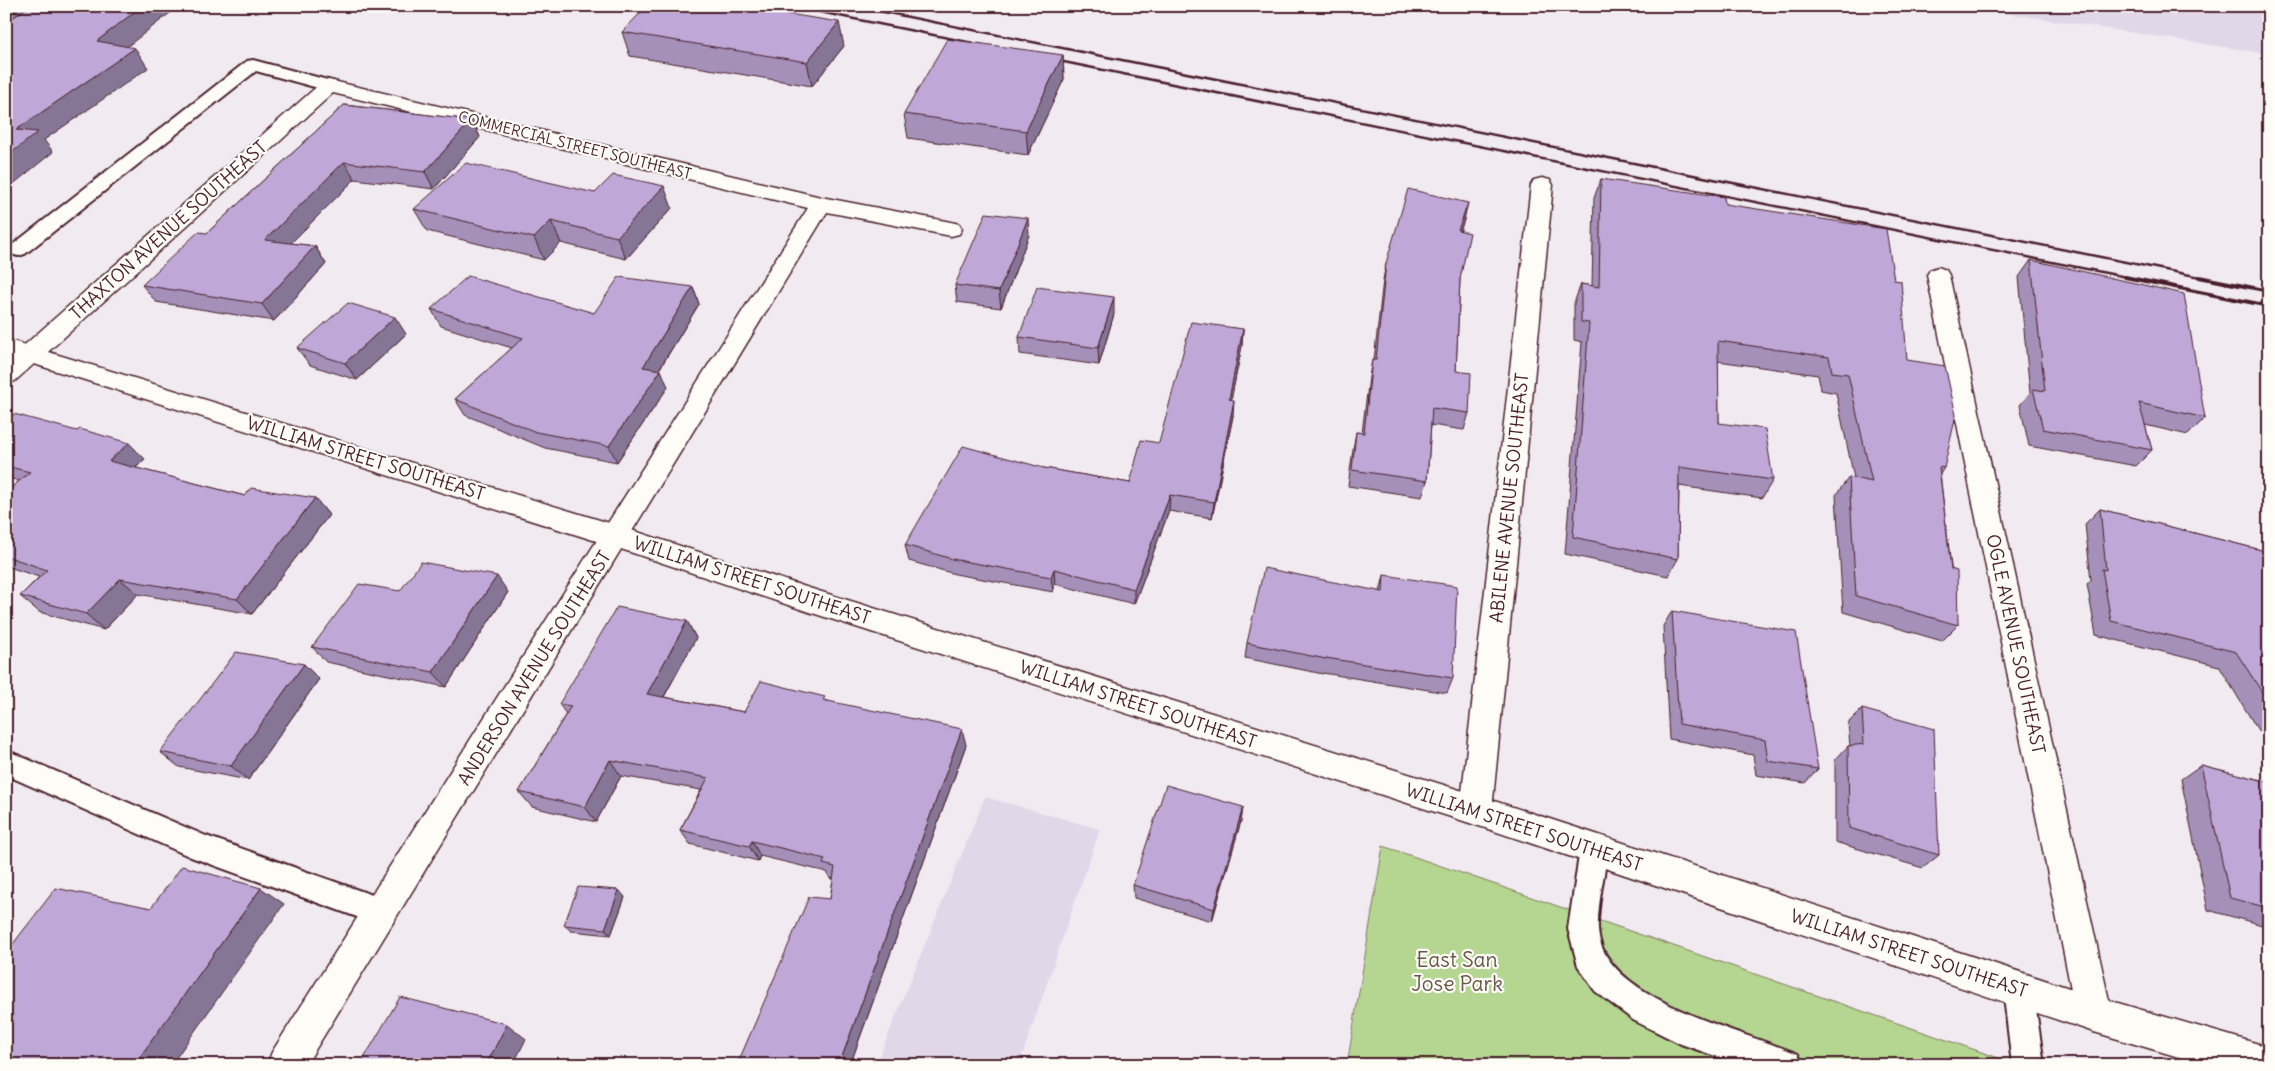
<svg xmlns="http://www.w3.org/2000/svg" width="2275" height="1071" font-family="Delius,sans-serif">
<style>
.built{fill:#e2d7e9}
.green{fill:#b4d690;stroke:#7f7a5e}
.lines{fill:none;stroke-linecap:round;stroke-linejoin:round}
.lane-casing{stroke:#4a1f2b;stroke-width:4}
.street-casing{stroke:#4a1f2b;stroke-width:3}
.secondary-casing{stroke:#4a1f2b;stroke-width:3}
.lane{fill:#fdfcf7;fill-rule:evenodd}
.street{fill:#fdfcf7;fill-rule:evenodd}
.secondary{fill:#fdfcf7;fill-rule:evenodd}
.rail-far1{stroke:#4a1f2b;stroke-width:2.5}
.rail{stroke:#4a1f2b;stroke-width:4}
.wall{fill:#a490b9;stroke:#4a1f2b}
.shaded-wall{fill:#867696;stroke:#4a1f2b}
.building{fill:#bfa8d7;stroke:#4a1f2b}
.labels{text-anchor:middle;dominant-baseline:central;stroke-width:4.5;stroke-linejoin:round;paint-order:stroke}
.far-street-label{font-size:15px;fill:#4a1f2b;stroke:#fdfcf7}
.street-label{font-size:18px;fill:#4a1f2b;stroke:#fdfcf7}
.near-park-label{font-size:21px;fill:#6a5649;stroke:#fdfcf7}
</style>
<rect width="100%" height="100%" fill="#f1ebf1"/>
<filter id="ink" filterUnits="userSpaceOnUse"><feTurbulence type="fractalNoise" baseFrequency=".02" numOctaves="2"/><feDisplacementMap in="SourceGraphic" scale="10" xChannelSelector="R" yChannelSelector="G"/><feConvolveMatrix kernelMatrix="1 2 1 2 8 2 1 2 1" color-interpolation-filters="sRGB"/></filter>
<g filter="url(#ink)">
<path class="built" d="M1960,6H2269V54Z
M985,797L1100,829L1019,1065H876Z"/>
<path class="green" d="M1383,846L2019,1065H1347Z"/>
<g class="lines">
<defs>
<path id="lane" d="M253,60L335,82L338,86L335,90L329,91L256,71L25,254L18,256L11,254L8,250L11,246L247,61Z
M6,750L206,836L392,902L397,912L392,922L382,926L191,857L6,775Z
M1594,836L1604,840L1608,849C1605,873 1597,905 1598,928C1599,999 1746,1032 1798,1054L1803,1065H1741L1681,1044L1633,1020L1595,991L1578,966L1568,929L1580,849L1584,840Z
M2018,973L2029,977L2033,988L2044,1065H2012L2003,988L2007,977Z"/>
<path id="street" d="M329,80L821,197L951,222L959,224L962,229L959,234L951,236L827,212L306,1065H267L272,1052L808,208L333,93L38,361L29,364L20,361L17,355L20,349L322,82Z
M1542,178L1550,180L1553,185L1492,810L1487,821L1476,825L1465,821L1460,810L1531,185L1534,180Z
M1938,267L1946,270L1949,275L2112,1014L2107,1027L2094,1032L2081,1027L2076,1014L1927,275L1930,270Z"/>
<path id="secondary" d="M6,339L616,525L809,588L1476,795L2094,996L2269,1047V1065H2206L2094,1032L1476,825L809,612L612,546L34,364L15,381L6,384V361L11,357L6,356Z"/>
</defs>
<use href="#lane" class="lane-casing"/>
<use href="#street" class="street-casing"/>
<use href="#secondary" class="secondary-casing"/>
<use href="#lane" class="lane"/>
<use href="#street" class="street"/>
<use href="#secondary" class="secondary"/>
<path class="rail-far1" d="M790,6L983,45
M854,6L2205,278
M1049,59L2131,278"/>
<path class="rail" d="M2125,277L2269,306
M2199,277L2269,291"/>
</g>
<path class="wall" d="M622,32L844,46L812,86L630,56Z
M1063,55L1064,79L1028,155L908,138L904,114Z
M344,105L472,120L480,137L434,189L355,179L291,243L315,246L326,264L274,321L156,302L142,285L207,233Z
M1601,179L1725,204L1894,280L1907,360L1944,468L1940,474L1958,625L1942,641L1843,612L1836,495L1849,477L1854,478L1836,393L1821,390L1818,375L1718,361L1719,423L1773,480L1762,498L1679,486L1678,559L1668,576L1565,554L1582,342L1574,340V303L1581,284L1592,286L1594,198Z
M595,193L672,208L626,259L561,243L544,260L427,231L414,209Z
M1464,220L1460,231V279L1456,371L1469,413L1464,430L1431,425L1427,481L1422,497L1348,486L1353,449L1356,432L1362,433L1369,377L1372,360H1374L1383,280L1386,263Z
M1029,235L1001,308L957,302L955,285Z
M2031,260L2205,418L2188,435L2145,425L2152,450L2136,466L2029,446L2020,405L2030,393L2019,277Z
M693,287L699,304L659,370L668,387L617,462L545,448L465,415L455,399L512,348L441,326L431,309L594,313Z
M1114,314L1099,365L1020,354L1019,337Z
M1243,329L1242,346L1231,399L1233,416L1212,518L1169,511L1134,604L1055,584L1053,592L955,574L909,561L905,545L1044,468L1130,483Z
M406,334L357,380L310,365L297,348Z
M6,421L145,459L136,468L245,496L315,498L329,515L252,614L138,594L104,630L39,612L20,596L39,577L6,566V492L19,481L6,477Z
M2100,509L2269,552V732H2259L2219,666L2096,635L2087,584L2091,580L2085,524Z
M1384,575L1453,678L1447,693L1323,673V674L1245,658L1247,643L1380,592Z
M400,591L508,592L446,687L326,662L312,647Z
M1672,611L1818,769L1805,783L1756,775L1753,755L1669,739L1663,626Z
M687,621L696,638L664,697L744,712L826,701L966,745L850,1065H737L830,899L833,879L830,878L827,872L760,856L758,861L690,844L680,830L701,790L621,776L596,822L532,807L519,792L566,714L559,704Z
M304,664L319,679L248,780L179,767L160,752Z
M1862,709L1939,855L1923,868L1835,842V760L1848,746H1850L1848,723Z
M2201,765L2269,782V927L2208,910L2181,779Z
M1243,807L1241,821L1212,921L1134,898L1133,885Z
M625,897L611,935L571,931L564,925Z"/>
<path class="shaded-wall" d="M6,6H41L6,30Z
M142,6H179L110,60L97,41Z
M839,22L844,46L812,86L807,62Z
M135,48L148,68L44,140L53,152L6,190V157L16,130Z
M1063,55L1064,79L1028,155L1026,131Z
M472,120L480,137L434,189L425,172Z
M344,162L355,179L277,257L265,240Z
M664,186L672,208L626,259L617,237Z
M1468,203L1464,220L1454,248L1458,230Z
M1028,218L1029,235L1001,308L999,291Z
M551,221L561,243L544,260L534,238Z
M315,246L326,264L274,321L262,304Z
M693,287L699,304L650,384L643,367Z
M1114,297V314L1099,365L1098,348Z
M395,317L406,334L357,380L345,363Z
M1243,329L1242,346L1228,415L1229,399Z
M661,370L668,387L617,462L609,446Z
M1234,400L1233,416L1212,518L1214,502Z
M129,443L145,459L125,478L109,461Z
M1170,495L1169,511L1134,604V589Z
M315,498L329,515L252,614L237,599Z
M1054,569L1055,584L1053,592L1051,577Z
M497,576L508,592L446,687L433,672Z
M120,579L138,594L104,630L86,614Z
M687,621L696,638L656,711L647,694Z
M304,664L319,679L248,780L231,766Z
M962,729L966,745L850,1065H839Z
M610,760L621,776L596,822L585,807Z
M1243,807L1241,821L1212,921L1214,909Z
M752,841L760,856L758,861L749,846Z
M261,888L284,904L171,1065H134Z
M619,890L625,897L611,935L605,929Z
M507,1024L526,1039L513,1065H486Z"/>
<path class="building" d="M29,6H142L97,41L135,48L16,130L38,132L6,157V23Z
M647,6H737L839,22L807,62L622,32Z
M947,39L1063,55L1026,131L904,114Z
M344,105L472,120L425,172L344,162L265,240L315,246L262,304L142,285L198,232L207,233Z
M466,163L595,193L613,175L664,186L617,237L551,221L534,238L414,209Z
M1601,179L1724,197L1725,204L1886,229L1894,280L1901,281L1907,360L1945,366L1956,415L1944,468L1939,467L1951,569L1957,571L1958,625L1856,596L1849,477L1872,482L1848,374L1832,372L1829,357L1718,341L1719,423L1765,429L1773,480L1679,467L1678,559L1573,537L1589,323L1581,322V284L1599,287Z
M1408,189L1468,203L1458,230L1470,233L1460,279L1456,371L1471,373L1469,413L1432,408L1427,481L1352,470L1356,432L1364,433L1372,360H1376L1386,263Z
M986,213L1028,218L999,291L955,285Z
M2031,260L2184,294L2205,418L2139,403L2152,450L2043,429L2033,389L2045,391Z
M468,276L594,313L619,277L693,287L643,367L661,370L609,446L536,432L455,399L523,338L431,309Z
M1037,287L1114,297L1098,348L1019,337Z
M348,303L395,317L345,363L297,348Z
M1191,322L1243,329L1229,399L1234,400L1214,502L1170,495L1134,589L1054,569L1051,577L952,559L905,545L963,446L1044,468L1130,483L1141,440L1159,443Z
M14,414L77,431L80,429L129,443L109,461L245,496L251,488L315,498L237,599L120,579L86,614L20,596L47,570L6,556V492L30,472L6,466V421Z
M2100,509L2269,552V703L2236,652L2111,621L2102,569L2106,570Z
M421,562L497,576L433,672L312,647L359,584L400,591Z
M1264,568L1383,592L1384,575L1457,586L1453,678L1326,658V659L1247,643Z
M617,607L687,621L647,694L744,712L761,681L825,697L823,700L962,729L839,1065H737L809,897L830,899L835,867L823,864L825,859L752,841L749,846L680,830L708,778L610,760L585,807L519,792L571,706L559,704Z
M1672,611L1796,632L1818,769L1768,761L1765,740L1679,724Z
M236,652L304,664L231,766L160,752Z
M1862,709L1934,729L1939,855L1849,828L1848,746L1864,744Z
M2201,765L2269,782V908L2230,898Z
M1166,785L1243,807L1214,909L1133,885Z
M182,866L261,888L134,1065H6V953L56,888L151,908Z
M578,887L619,890L605,929L564,925Z
M400,997L507,1024L486,1065H360Z"/>
</g>
<g class="labels">
<g class="far-street-label">
<text transform="translate(575 145) rotate(14)">COMMERCIAL STREET SOUTHEAST</text>
</g>
<g class="street-label">
<text transform="translate(168 230) rotate(-42)">THAXTON AVENUE SOUTHEAST</text>
<text transform="translate(366 458) rotate(17)">WILLIAM STREET SOUTHEAST</text>
<text transform="translate(1509 498) rotate(-84)">ABILENE AVENUE SOUTHEAST</text>
<text transform="translate(752 580) rotate(18)">WILLIAM STREET SOUTHEAST</text>
<text transform="translate(2016 644) rotate(78)">OGLE AVENUE SOUTHEAST</text>
<text transform="translate(534 668) rotate(-58)">ANDERSON AVENUE SOUTHEAST</text>
<text transform="translate(1138 704) rotate(18)">WILLIAM STREET SOUTHEAST</text>
<text transform="translate(1524 827) rotate(18)">WILLIAM STREET SOUTHEAST</text>
<text transform="translate(1909 953) rotate(18)">WILLIAM STREET SOUTHEAST</text>
</g>
<g class="near-park-label">
<text x="1457" y="959">East San<tspan x="1457" dy="24">Jose Park</tspan></text>
</g>
</g>
<rect width="2275" height="1071" fill="none" stroke="#fdfcf7" stroke-width="25"/>
<rect x="12" y="12" width="2250" height="1046" fill="none" stroke="#4a1f2b" stroke-width="2" filter="url(#ink)"/>
</svg>
